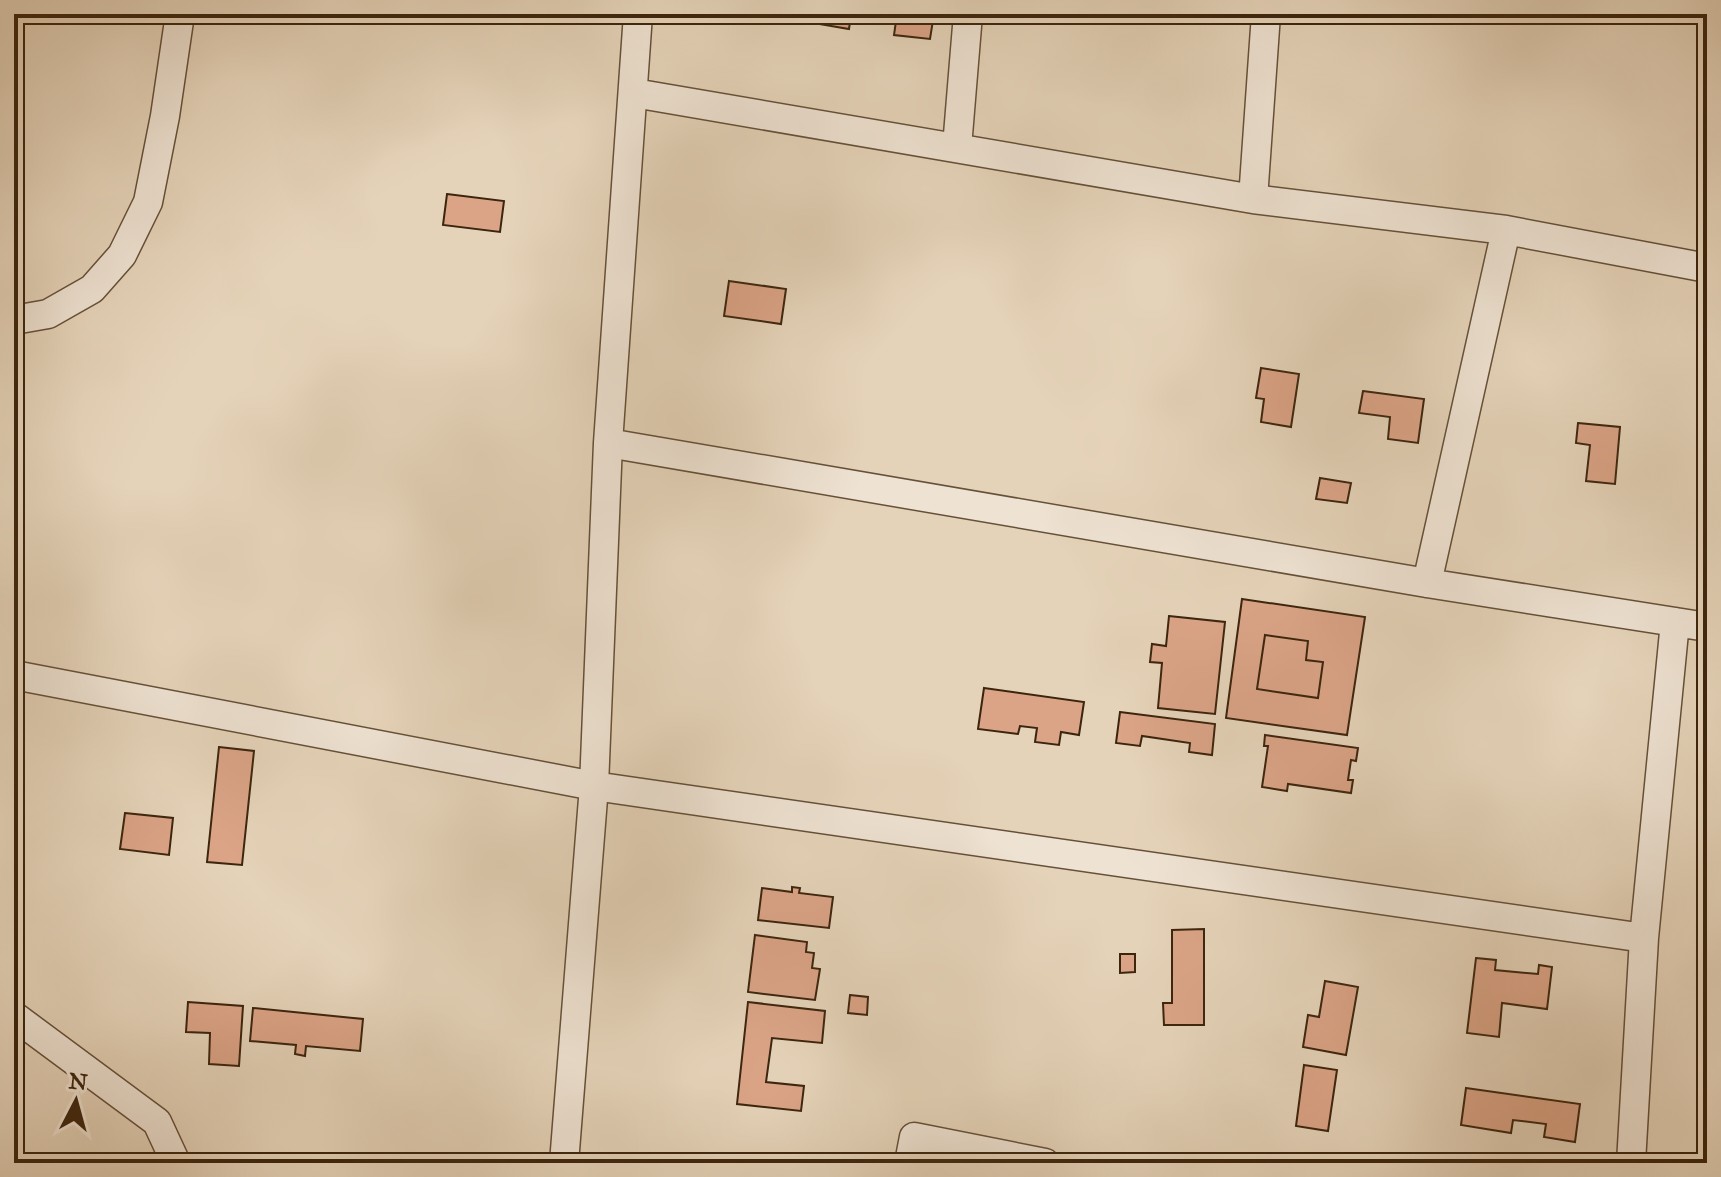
<svg xmlns="http://www.w3.org/2000/svg" width="1721" height="1177" font-family="'IM FELL Great Primer',serif">
<style>
.building{fill:#dba487;stroke:#3c250e;stroke-width:2;fill-rule:evenodd}
.lines{fill:none;stroke-linecap:round;stroke-linejoin:round}
.minor-casing{stroke:#665039;stroke-width:31}
.minor{stroke:#eee2d2;stroke-width:28}
</style>
<rect width="100%" height="100%" fill="#e5d3b9"/>
<filter id="stains"><feTurbulence type="fractalNoise" baseFrequency=".0025" numOctaves="4"/><feColorMatrix values="0 0 0 0 .2 0 0 0 0 .09 0 0 0 0 .02 0 0 0 .5 -.17"/></filter>
<radialGradient id="worn" r=".72"><stop offset=".6" stop-color="#630" stop-opacity="0"/><stop offset="1" stop-color="#630" stop-opacity=".3"/></radialGradient>
<path class="building" d="M820,14H934L930,39L894,35L896,21L851,15L849,29L819,24Z
M447,194L504,201L500,232L443,225Z
M729,281L786,289L781,324L724,316Z
M1261,368L1299,374L1291,427L1261,422L1264,399L1256,398Z
M1363,391L1424,399L1418,443L1388,439L1390,417L1359,413Z
M1578,423L1620,427L1615,484L1586,481L1590,445L1576,443Z
M1320,478L1351,483L1347,503L1316,499Z
M1242,599L1365,617L1347,735L1226,718ZM1265,635L1308,641L1306,660L1323,662L1318,698L1257,689Z
M1169,616L1225,622L1215,714L1158,708L1162,663L1150,662L1152,644L1166,646Z
M1265,635L1308,641L1306,660L1323,662L1318,698L1257,689Z
M984,688L1084,702L1079,735L1061,732L1059,745L1035,742L1037,728L1020,726L1018,734L978,729Z
M1120,712L1215,724L1212,755L1189,752L1190,743L1142,736L1140,746L1116,743Z
M1265,735L1358,748L1356,761L1351,760L1348,780H1353L1351,793L1288,784L1287,791L1262,787L1268,746H1264Z
M219,747L254,751L242,865L207,862Z
M125,813L173,818L169,855L120,849Z
M792,887L800,888L799,893L833,897L829,928L758,920L762,888L792,892Z
M1204,929V1025H1164L1163,1003H1172V930Z
M755,935L807,942L806,952L814,953L812,968L820,969L815,1000L748,992Z
M1120,954H1135V972L1120,973Z
M1476,958L1496,960L1495,970L1538,974L1539,965L1552,967L1547,1009L1502,1003L1499,1037L1467,1033Z
M1325,981L1358,987L1346,1055L1303,1047L1308,1015L1319,1017Z
M850,995L868,997L867,1015L848,1013Z
M188,1002L243,1006L239,1066L209,1064L210,1033L186,1032Z
M748,1002L825,1011L822,1043L772,1038L766,1082L804,1086L801,1111L737,1104Z
M253,1008L363,1019L360,1051L306,1046L305,1056L295,1054L296,1045L250,1041Z
M1304,1065L1337,1070L1328,1131L1296,1126Z
M1466,1088L1580,1104L1575,1142L1544,1137L1546,1124L1513,1120L1511,1133L1461,1125Z"/>
<g class="lines">
<defs>
<path id="minor" d="M634,93L1253,199L1506,230L1707,268
M957,147L968,14
M1253,199L1266,14
M14,320L48,314L92,289L122,255L148,202L165,116L180,14
M608,443L1427,583L1707,627
M1427,583L1506,230
M14,675L594,786L1644,938
M14,1016L157,1122L176,1163
M564,1163L594,786L608,443L638,14
M909,1163L914,1137L1045,1163
M1631,1163L1644,938L1675,622"/>
</defs>
<use href="#minor" class="minor-casing"/>
<use href="#minor" class="minor"/>
</g>
<rect width="1721" height="1177" fill="none" stroke="#e5d3b9" stroke-width="48"/>
<rect x="16" y="16" width="1689" height="1145" fill="none" stroke="#3c250e" stroke-width="4"/>
<rect x="24" y="24" width="1673" height="1129" fill="none" stroke="#3c250e" stroke-width="2"/>
<g transform="translate(76 1101) rotate(6)" stroke="#eee2d2" stroke-width="6" paint-order="stroke">
<path d="M0-6L14 30L0 20L-14 30Z" fill="#3c250e"/>
<text y="-12" font-size="22" font-weight="bold" text-anchor="middle" fill="#3c250e">N</text>
</g>
<rect width="100%" height="100%" filter="url(#stains)"/>
<rect width="100%" height="100%" fill="url(#worn)"/>
</svg>
